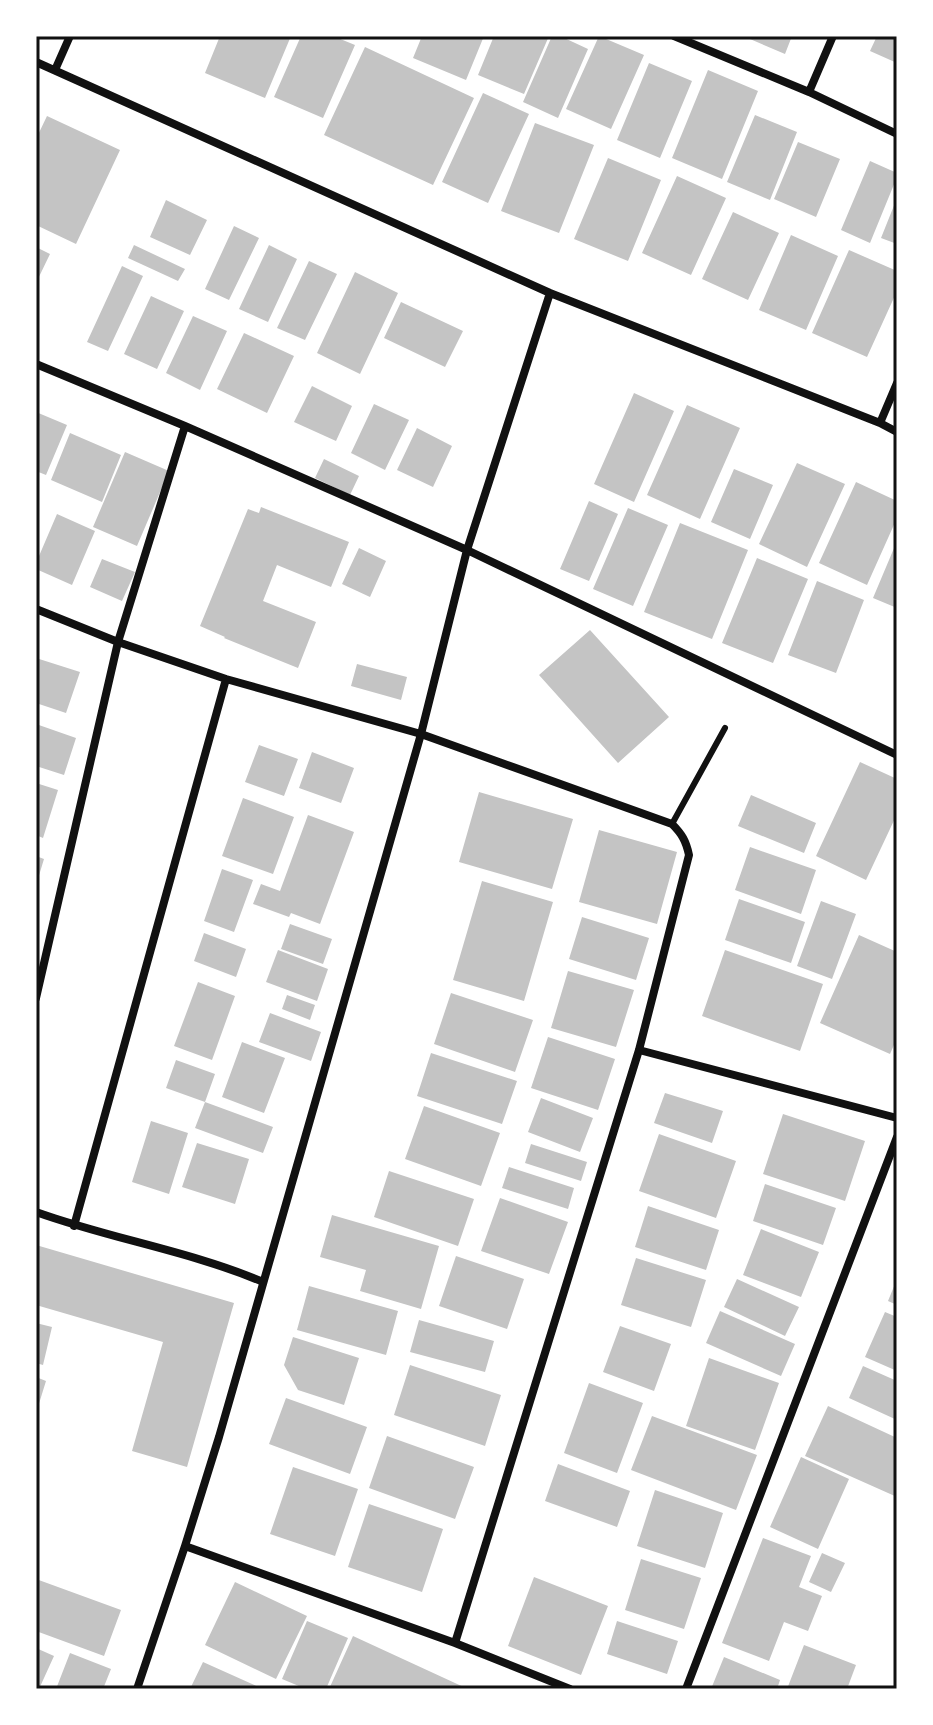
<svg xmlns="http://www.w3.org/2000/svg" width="933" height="1725" font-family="Roboto,sans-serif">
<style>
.building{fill:#c4c4c4}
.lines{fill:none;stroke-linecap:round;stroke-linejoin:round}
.service{stroke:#111;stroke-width:6}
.minor{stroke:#111;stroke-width:8}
.neatline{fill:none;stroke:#111;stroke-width:3}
</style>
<rect width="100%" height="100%" fill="#fff"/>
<path class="building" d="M220,36H291L265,98L205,73Z
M301,36H333L355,45L323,118L274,97Z
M422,36H484L466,80L413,58Z
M494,36H549L524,94L478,75Z
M552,36H560L588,49L558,118L523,102Z
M599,36L644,55L611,129L566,109Z
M743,36H792L785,54Z
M877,36H897V63L870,51Z
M365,47L474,98L433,185L324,135Z
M649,63L692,81L660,158L617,140Z
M708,70L758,91L722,179L672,158Z
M483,93L529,114L488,203L442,182Z
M755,115L797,132L770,200L727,182Z
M47,116L120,150L76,244L36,225V139Z
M535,123L594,145L559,233L501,211Z
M798,142L840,159L816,217L774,199Z
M608,158L661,180L628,261L574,239Z
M870,161L897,173V177L870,243L841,230Z
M677,176L726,198L691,275L642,253Z
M897,198V244L881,238Z
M166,200L207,220L190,255L150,237Z
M733,212L779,233L748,300L702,279Z
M234,226L259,238L229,300L205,289Z
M791,235L838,256L806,330L759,310Z
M134,245L185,269L178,281L128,258Z
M269,245L297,259L268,322L239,309Z
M36,247L50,254L36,283Z
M849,250L897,271V291L867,357L812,333Z
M309,261L337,274L305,340L277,328Z
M122,266L143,276L108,351L87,342Z
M355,272L398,293L360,374L317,353Z
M151,296L184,311L157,369L124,354Z
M401,302L463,331L445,367L384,338Z
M193,316L227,331L200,390L166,373Z
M244,333L294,356L267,413L217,389Z
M312,386L352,406L336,441L294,422Z
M634,393L674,411L634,502L594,484Z
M374,404L409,420L385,470L351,453Z
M687,405L740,428L700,519L647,495Z
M36,412L67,425L46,475L36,471Z
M417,428L452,446L433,487L397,470Z
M70,433L121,455L102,502L51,480Z
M125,452L169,471L137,546L93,527Z
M324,459L359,476L350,495L315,478Z
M797,463L845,484L807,567L759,544Z
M734,469L773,485L750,539L711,522Z
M856,482L897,501V518L867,585L819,563Z
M589,501L618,514L589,581L560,569Z
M261,507L349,542L331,587L277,565L263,601L316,622L298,668L224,638L225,637L200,626L248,509L259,513Z
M628,508L668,525L633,606L593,589Z
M57,514L95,531L72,585L36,569V563Z
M680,523L748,550L712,639L644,612Z
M897,541V608L873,598Z
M359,548L386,561L370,597L342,584Z
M757,558L808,579L773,663L722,643Z
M102,559L135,572L122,601L90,587Z
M817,581L864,600L836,673L788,655Z
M590,630L669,717L618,763L539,675Z
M36,658L80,672L66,713L36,703Z
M357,664L407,677L401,700L351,686Z
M36,724L76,738L64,775L36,766Z
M259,745L298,759L284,796L245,782Z
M312,752L354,768L341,803L299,788Z
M860,762L897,779V814L866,880L816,856Z
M36,783L58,790L43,838L36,835Z
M479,792L573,819L552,889L459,862Z
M751,795L816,823L804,853L738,826Z
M243,798L294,817L273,874L222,856Z
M308,815L354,832L320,924L291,913L289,917L253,904L261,884L280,891Z
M599,830L677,852L657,924L579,902Z
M750,847L816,870L801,914L735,890Z
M36,856L44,859L37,882H36Z
M222,869L253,880L234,932L204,921Z
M482,881L553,902L524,1001L453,980Z
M739,899L805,922L791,963L725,940Z
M821,901L856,914L832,979L797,966Z
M582,917L649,938L636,980L569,959Z
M290,924L332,939L323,964L281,949Z
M204,933L246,949L236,977L194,961Z
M859,935L897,952V1038L890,1054L820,1023Z
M278,950L328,969L317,1001L266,982Z
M725,950L823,984L800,1051L702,1016Z
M568,971L634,990L616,1047L551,1028Z
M198,982L235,996L212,1060L174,1046Z
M451,993L533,1020L515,1072L434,1044Z
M287,995L315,1005L310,1020L282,1009Z
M270,1013L321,1032L311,1061L259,1042Z
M548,1037L615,1059L598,1110L531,1088Z
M242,1042L285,1058L264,1113L222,1097Z
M431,1053L517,1081L502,1124L417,1096Z
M176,1060L215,1074L205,1102L166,1088Z
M665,1093L723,1111L712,1143L654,1123Z
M541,1098L593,1118L580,1152L528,1132Z
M205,1102L273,1127L263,1153L195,1128Z
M424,1106L500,1133L481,1186L405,1159Z
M783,1114L865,1141L845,1201L763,1174Z
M151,1121L188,1133L169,1194L132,1182Z
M659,1134L736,1161L716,1218L639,1191Z
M197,1143L249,1159L235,1204L182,1187Z
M531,1144L587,1162L581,1181L525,1163Z
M509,1167L574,1188L568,1209L502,1188Z
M389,1171L474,1199L458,1246L374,1217Z
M765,1184L836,1208L823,1245L753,1221Z
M500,1198L568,1222L549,1274L481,1251Z
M648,1206L719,1230L706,1270L635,1247Z
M332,1215L439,1246L421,1309L360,1291L366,1270L320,1257Z
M761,1229L819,1252L801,1297L743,1275Z
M36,1245L234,1303L187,1467L132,1451L163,1342L36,1305Z
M456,1256L524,1279L507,1329L439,1306Z
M636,1258L706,1280L691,1327L621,1305Z
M737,1279L799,1307L785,1336L724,1307Z
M897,1279V1305L888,1301Z
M309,1286L398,1311L386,1355L297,1330Z
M720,1311L795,1344L781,1376L706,1343Z
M885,1312L897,1317V1371L865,1357Z
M419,1320L494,1341L485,1372L410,1352Z
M36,1323L52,1327L43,1365L36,1363Z
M620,1326L671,1344L654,1391L603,1372Z
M293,1337L359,1358L344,1405L298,1390L284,1365Z
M709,1358L779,1383L755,1450L686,1426Z
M410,1365L501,1395L485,1446L394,1415Z
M863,1366L897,1381V1420L849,1398Z
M36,1377L46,1381L37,1410H36Z
M589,1383L643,1403L617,1473L564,1453Z
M286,1398L367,1427L350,1474L269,1444Z
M828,1406L897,1438V1497L805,1456Z
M652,1416L757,1455L736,1510L631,1470Z
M387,1436L474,1467L455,1519L369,1488Z
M801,1457L849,1479L818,1549L770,1527Z
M558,1464L630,1491L617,1527L545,1501Z
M293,1467L358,1489L335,1556L270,1534Z
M655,1490L723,1513L705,1568L637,1546Z
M369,1504L443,1529L422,1592L348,1567Z
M763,1538L811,1556L799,1587L822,1596L808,1631L784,1622L769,1661L722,1643Z
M822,1553L845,1563L831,1592L809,1582Z
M641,1559L701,1578L684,1629L625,1610Z
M534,1577L608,1606L581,1675L508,1646Z
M36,1579L121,1610L104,1656L36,1631Z
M235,1582L307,1616L276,1679L205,1645Z
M307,1621L348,1638L326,1689H306L282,1679Z
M617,1621L678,1641L667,1674L607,1654Z
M353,1636L468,1689H329Z
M804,1645L856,1665L847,1689H787Z
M36,1648L54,1656L39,1689H36Z
M70,1653L111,1669L103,1689H56Z
M724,1657L780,1680L777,1689H711Z
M203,1662L263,1689H190Z"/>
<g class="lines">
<path class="service" d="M672,824L725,728"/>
<path class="minor" d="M674,36L809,92L897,134
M36,62L550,293L880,423L897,432
M55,70L70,36
M809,92L833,36
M36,364L185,426L467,550L897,755
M880,423L897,383
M36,609L118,642L226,679L421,734L672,824C682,834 686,841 689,855L639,1050L455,1643
M36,998L118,642L185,426
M639,1050L897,1118
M36,1212C111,1239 190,1251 263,1282
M74,1226L226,679
M185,1546L455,1643L570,1689
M137,1689L185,1546L219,1437L421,734L467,550L550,293
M686,1689L897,1137"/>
</g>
<rect width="933" height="1725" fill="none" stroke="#ffffff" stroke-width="76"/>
<rect x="38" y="38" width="857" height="1649" class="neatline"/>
</svg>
